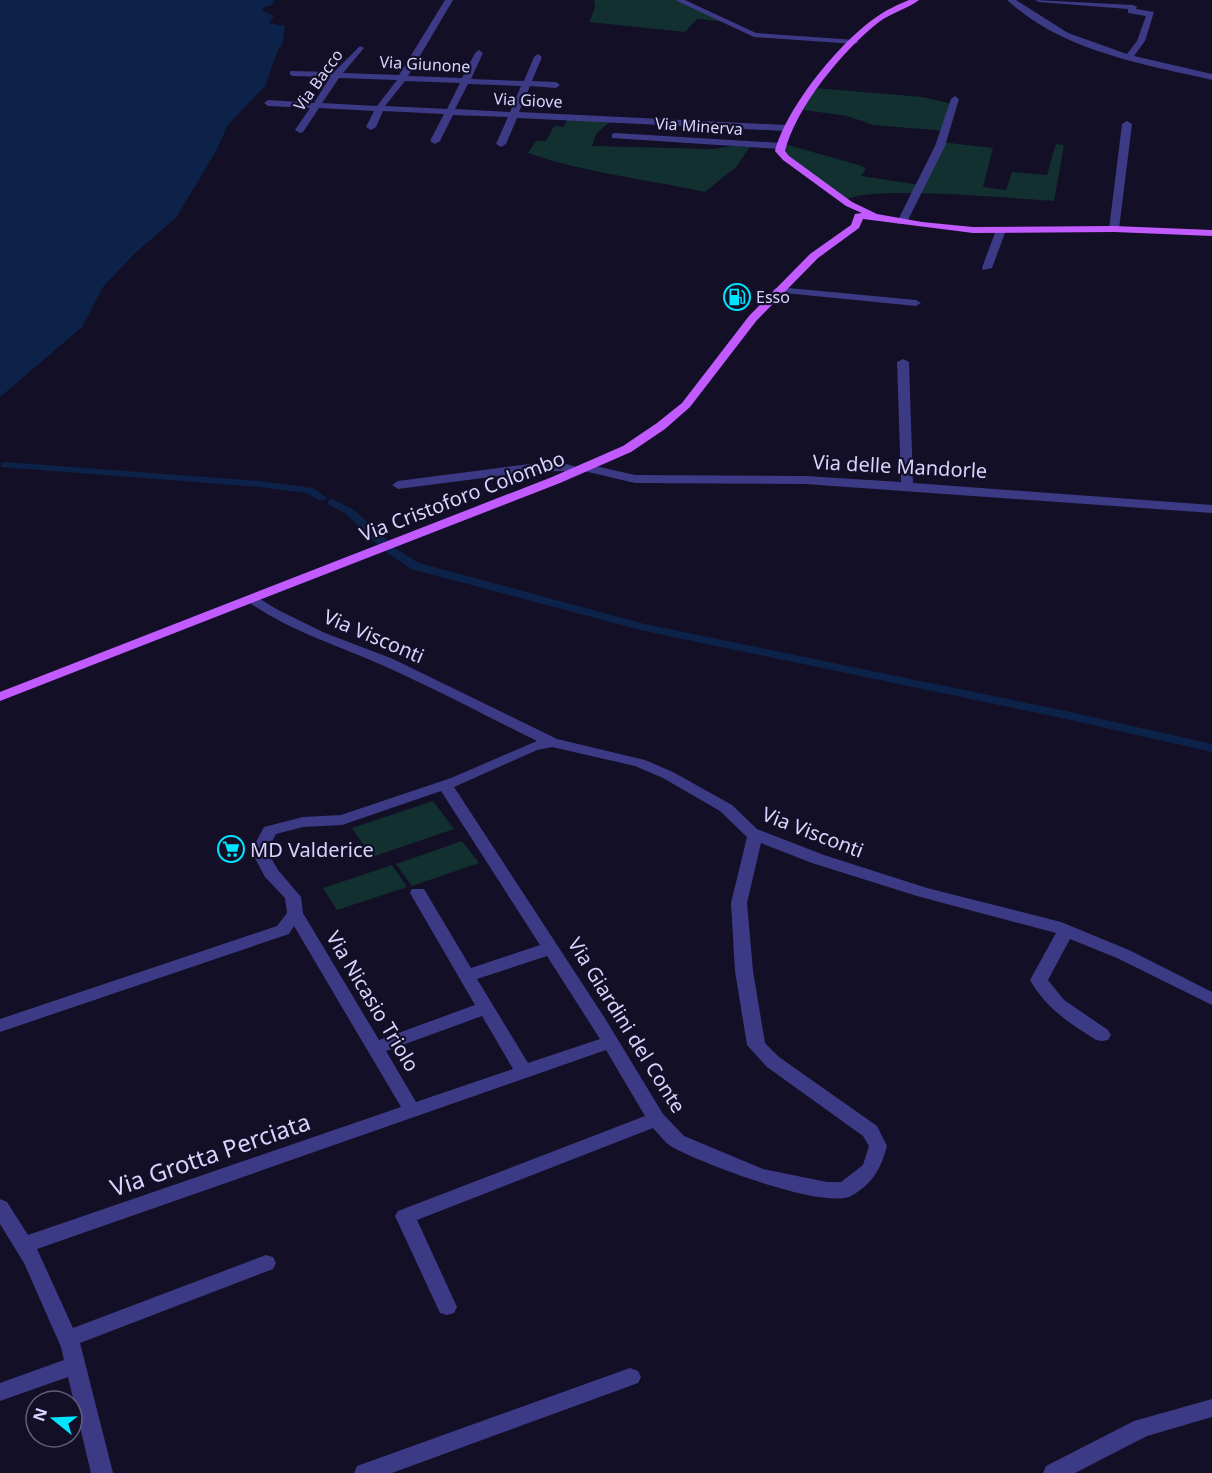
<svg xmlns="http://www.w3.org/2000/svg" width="1212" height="1473" font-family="'Noto Sans',sans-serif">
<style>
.green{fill:#12302f}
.water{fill:#0c2248}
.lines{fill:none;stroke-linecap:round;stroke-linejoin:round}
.canal{fill:#0c2248;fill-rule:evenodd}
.minor{fill:#3d3a85;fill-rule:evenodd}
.major{fill:#c25bff;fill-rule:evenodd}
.labels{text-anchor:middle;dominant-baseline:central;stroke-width:4.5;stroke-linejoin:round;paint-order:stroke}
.far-street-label{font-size:16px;fill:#d9d4ff;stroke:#130f26}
.far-poi-label{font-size:16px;fill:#d9d4ff;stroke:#130f26;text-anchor:start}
.street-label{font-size:20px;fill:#d9d4ff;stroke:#130f26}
.poi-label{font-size:20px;fill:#d9d4ff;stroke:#130f26;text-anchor:start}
.near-street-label{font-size:24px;fill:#d9d4ff;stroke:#130f26}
</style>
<rect width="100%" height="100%" fill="#130f26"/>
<path class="green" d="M594,0H679L729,22L697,19L685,32L589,22L595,8Z
M815,88L922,97L953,104L946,131L873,125L847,116L797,109Z
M568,117L613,119L596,134L592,146L713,149L732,146L750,147L736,167L705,192C646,179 586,173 528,153L536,141H546L554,126L564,127Z
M941,142L993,148L983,187L1006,190L1012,172L1047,175L1056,144L1064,145L1054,201C1019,199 865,184 844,201L786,158L781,143L862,166L866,169L861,176L920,185Z
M433,801L454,829L372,857L352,828Z
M462,841L479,863L412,886L396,864Z
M392,865L407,887L337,910L323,888Z"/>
<path class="water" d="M0,0H275L272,5L263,8V11L274,16L269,23L285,26L283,43L278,50L265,86L228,125L216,151L176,218L134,254L103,287L82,327L0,397Z"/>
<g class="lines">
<path class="canal" d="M5,462L260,481L313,488L327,498L321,501L306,493L260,487L1,467V463Z
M332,499L354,510L387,540L389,543L387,546H379L346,514L328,504V500Z
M390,545L419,563L645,624L1066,711L1212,744V752L1066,719L644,631L411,569L386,552L384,549Z"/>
<path class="minor" d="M445,0H453L408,76L462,78L475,53L479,50L483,53L471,79L524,81L534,57L538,54L542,57L532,81L556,82L560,85L556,88L530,86L519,112L786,125L791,128L786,131L517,118L506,144L501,147L496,144L508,117L453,115L440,141L435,144L430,141L444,114L383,111L376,127L371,130L366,127L374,111L319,108L303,132L300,133L295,130L310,108L268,106L264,103L268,100L314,103L330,77L293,76L290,75V71L334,72L360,46L364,48L343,73L399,75ZM339,78L397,80L377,106L322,103ZM405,81L460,83L447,109L385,106ZM468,84L521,86L510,112L455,109Z
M675,0H685L756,33L855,40L859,42L855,44L754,37Z
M1007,0H1016L1068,33L1127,54L1137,41L1146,16L1128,13V9L1039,2L1035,0L1133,5L1137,7L1136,9L1154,12L1145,41L1134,56L1212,74V80C1142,64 1062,51 1007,0Z
M955,96L959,99L945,146L907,222L898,224L897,222L935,146L951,99Z
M1127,121L1132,124L1119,229L1114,232L1109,229L1122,124Z
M615,133L781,143L786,146L781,149L612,138V134Z
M1001,227L1006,230L992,268L983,270L982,268L996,230Z
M778,287L916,300L921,303L916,306L774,292L773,290Z
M903,359L909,362L913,483L1212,505V513L805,484L635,483L584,471L578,475L563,471L529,472L398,489L392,485L398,481L529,464L563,463L580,468L586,464L635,475L805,476L901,482L897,362Z
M252,594L278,610L325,633L393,659L557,739L645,760L673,772L732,805L757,829L824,855L927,888L1061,922L1129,950L1212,992V1005L1117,958L1070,939L1048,980L1064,1000L1108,1030L1111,1035L1108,1040L1102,1041L1096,1040C1069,1023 1046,1008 1030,980L1056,933L917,896L812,863L761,843L747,903L753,971L765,1043L779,1057L877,1126L887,1146C881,1168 873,1184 851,1196C823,1210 701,1163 672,1147C665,1143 659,1134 653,1128L417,1220L457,1307L454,1313L447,1315L440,1313L395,1216L398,1211L645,1116L606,1050L37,1249L73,1328L266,1255L273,1257L276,1263L273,1269L80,1343L113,1473H91L68,1377L0,1401V1383L64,1360L61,1347L24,1263L0,1224V1199L7,1202L28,1235L401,1107L294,926L289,934L0,1032V1019L277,926L287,913L285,898L265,877L251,851L264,827L303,817L341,815L451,778L537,741C486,716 436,689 384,666C337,645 289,631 247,601L245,598ZM552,747L635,766L663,778L720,811L747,837L731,903L735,971L747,1045L767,1067L863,1136L869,1146L863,1165L841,1182H827L763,1169L684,1136L663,1114L606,1020L454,787L537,750ZM441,791L540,945L471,968L424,889H412L410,893L475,1005L379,1040L303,913L301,897L278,870L267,851L276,834L303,827L342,825ZM547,956L600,1039L528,1063L477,979ZM482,1016L513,1069L416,1102L386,1051Z
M630,1368L638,1371L641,1377L638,1383L392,1473H354L357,1466Z
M1212,1399V1417L1147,1436L1075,1473H1043L1046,1466L1134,1421Z"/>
<path class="major" d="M909,0H919C907,9 891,13 879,22C843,50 796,107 785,151L789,156L852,202L877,214L922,222L973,227L1114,226L1212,230V236L1114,232L973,233L863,219L859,228L818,258L757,320L690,407L665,429L631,452L560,483L0,701V692L552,477L623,446L657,423L682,403L749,316L810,254L851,225L855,214L862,213L846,206L783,160L775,151C787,107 838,44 875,18C886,10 897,5 909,0Z"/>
</g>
<defs>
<symbol id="fuel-ring" viewBox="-11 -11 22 22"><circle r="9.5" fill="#130f26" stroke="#00e5ff" stroke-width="1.5"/><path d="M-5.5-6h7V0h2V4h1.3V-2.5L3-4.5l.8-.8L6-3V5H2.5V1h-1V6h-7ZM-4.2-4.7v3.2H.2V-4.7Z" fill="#00e5ff"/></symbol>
<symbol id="supermarket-ring" viewBox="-11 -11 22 22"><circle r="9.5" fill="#130f26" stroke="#00e5ff" stroke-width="1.5"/><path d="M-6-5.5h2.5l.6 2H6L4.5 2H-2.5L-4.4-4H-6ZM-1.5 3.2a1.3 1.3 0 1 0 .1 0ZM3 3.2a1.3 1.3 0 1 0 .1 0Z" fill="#00e5ff"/></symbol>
</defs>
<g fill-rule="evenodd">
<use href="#fuel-ring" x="722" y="282" width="30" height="30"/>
<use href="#supermarket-ring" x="216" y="834" width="30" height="30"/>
</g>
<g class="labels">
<g class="far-street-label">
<text transform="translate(425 64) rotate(3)">Via Giunone</text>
<text transform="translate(318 80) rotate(-54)">Via Bacco</text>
<text transform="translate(528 100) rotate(3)">Via Giove</text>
<text transform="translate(699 126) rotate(4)">Via Minerva</text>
</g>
<g class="far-poi-label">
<text x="756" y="297">Esso</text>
</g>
<g class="street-label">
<text transform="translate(900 466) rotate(3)">Via delle Mandorle</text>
<text transform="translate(462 496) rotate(-21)">Via Cristoforo Colombo</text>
<text transform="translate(374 636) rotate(23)">Via Visconti</text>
<text transform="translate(813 832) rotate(21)">Via Visconti</text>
<text transform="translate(373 1001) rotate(59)">Via Nicasio Triolo</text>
<text transform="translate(627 1025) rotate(58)">Via Giardini del Conte</text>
</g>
<g class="poi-label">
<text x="250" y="849">MD Valderice</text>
</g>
<g class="near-street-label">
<text transform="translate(210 1154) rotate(-19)">Via Grotta Perciata</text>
</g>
</g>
<g transform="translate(54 1419) rotate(288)"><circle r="28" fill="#130f26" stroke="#625e7d" stroke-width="1.5"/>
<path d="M0-4.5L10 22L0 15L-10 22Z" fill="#00e5ff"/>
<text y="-9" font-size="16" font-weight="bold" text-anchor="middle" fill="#d9d4ff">N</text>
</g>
</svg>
